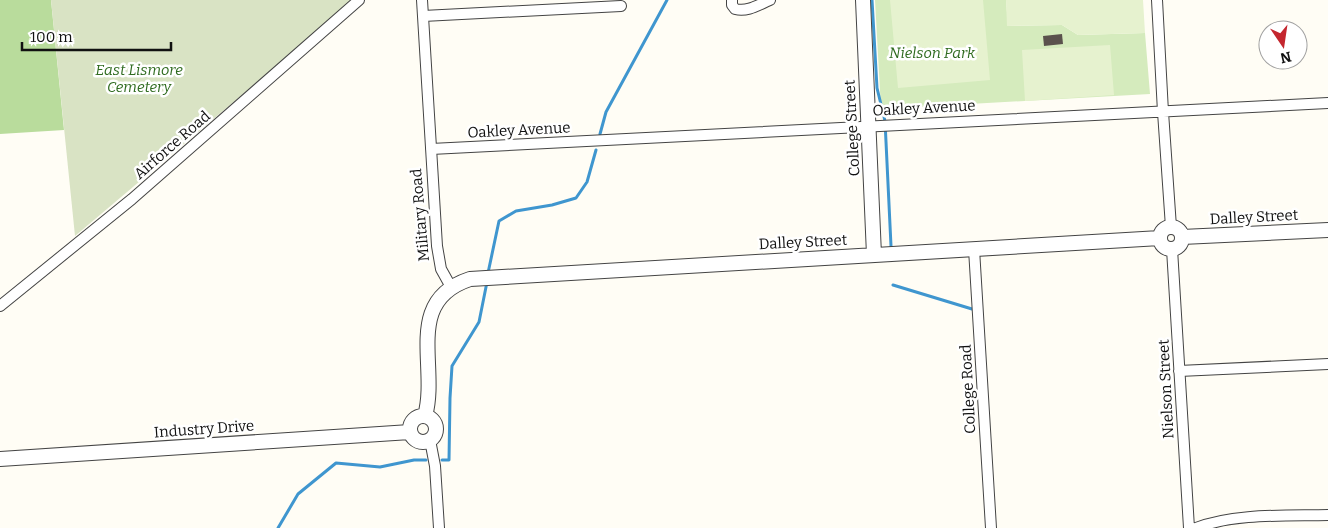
<svg xmlns="http://www.w3.org/2000/svg" width="1328" height="528" font-family="Bitter,serif">
<style>
.green{fill:#d5ebbd}
.forest{fill:#b9dc9c}
.cemetery{fill:#d9e3c4}
.pitch{fill:#e6f2cf}
.lines{fill:none;stroke-linecap:round;stroke-linejoin:round}
.stream{stroke:#3f96cf;stroke-width:3}
.building{fill:#5a524d}
.minor-casing{stroke:#444;stroke-width:12}
.tertiary-casing{stroke:#444;stroke-width:16}
.minor{stroke:#fff;stroke-width:10}
.tertiary{stroke:#fff;stroke-width:14}
.labels{text-anchor:middle;dominant-baseline:central;stroke-width:5;stroke-linejoin:round;paint-order:stroke}
.park-label{font-size:15px;font-style:italic;fill:#2f6b1f;stroke:#fff}
.street-label{font-size:15px;fill:#111;stroke:#fff}
</style>
<rect width="100%" height="100%" fill="#fffdf5"/>
<path class="green" d="M875,0H1006L1008,26L1062,25L1078,35L1145,33L1150,94L881,109Z"/>
<path class="forest" d="M0,0H51L64,130L0,134Z"/>
<path class="cemetery" d="M51,0H354L75,236Z"/>
<path class="pitch" d="M890,0H983L990,80L898,88Z
M1006,0H1143L1145,33L1078,35L1062,25L1007,26Z
M1110,45L1114,95L1025,101L1022,50Z"/>
<g class="lines">
<path class="stream" d="M872,0L877,88L885,121L891,246
M600,134L606,112L667,0
M488,273L499,221L516,211L552,205L576,198L587,182L596,150
M893,285L972,309
M442,460H449L450,398L452,366L479,322L487,282
M278,528L298,494L336,463L380,467L414,460H426"/>
</g>
<path class="building" d="M1062,34L1063,44L1044,46L1043,36Z"/>
<g class="lines">
<defs>
<path id="minor" d="M422,0L437,246L441,269L451,287
M732,0V5L735,9C748,12 758,5 770,0
M1157,0L1163,112L1171,227
M423,16L621,6
M431,149L1328,103
M974,249L991,528
M1172,249L1189,528
M0,306L132,199L359,0
M1179,371L1328,364
M430,440L435,466L439,528
M1196,528C1234,513 1287,516 1328,515"/>
<path id="tertiary" d="M863,0L874,255
M1160 238a11 11 0 1 1 22 0a11 11 0 1 1-22 0Z
M1182,237L1328,230
M410 429a13 13 0 1 1 26 0a13 13 0 1 1-26 0Z
M425,416C439,366 403,301 470,279L1160,238
M0,459L410,432"/>
</defs>
<use href="#minor" class="minor-casing"/>
<use href="#tertiary" class="tertiary-casing"/>
<use href="#minor" class="minor"/>
<use href="#tertiary" class="tertiary"/>
</g>
<g class="labels">
<g class="park-label">
<text x="932" y="53">Nielson Park</text>
<text x="139" y="70">East Lismore<tspan x="139" dy="17">Cemetery</tspan></text>
</g>
<g class="street-label">
<text transform="translate(924 108) rotate(-3)">Oakley Avenue</text>
<text transform="translate(852 128) rotate(-93)">College Street</text>
<text transform="translate(519 130) rotate(-3)">Oakley Avenue</text>
<text transform="translate(172 145) rotate(-41)">Airforce Road</text>
<text transform="translate(420 215) rotate(-95)">Military Road</text>
<text transform="translate(1254 217) rotate(-3)">Dalley Street</text>
<text transform="translate(803 242) rotate(-3)">Dalley Street</text>
<text transform="translate(968 389) rotate(-93)">College Road</text>
<text transform="translate(1166 389) rotate(-93)">Nielson Street</text>
<text transform="translate(204 429) rotate(-4)">Industry Drive</text>
</g>
</g>
<g transform="translate(1283 45) rotate(167)"><circle r="24" fill="#ffffff" stroke="#a0a0a0"/>
<path d="M0-4L9 19L0 12L-9 19Z" fill="#c4262e"/>
<text y="-8" font-size="14" font-weight="bold" text-anchor="middle" fill="#111111">N</text>
</g>
<path d="M22 42v8h149v-8" fill="none" stroke="#111111" stroke-width="2.5"/>
<text x="30" y="42" font-size="15" fill="#111111" stroke="#ffffff" stroke-width="4" paint-order="stroke">100 m</text>
</svg>
